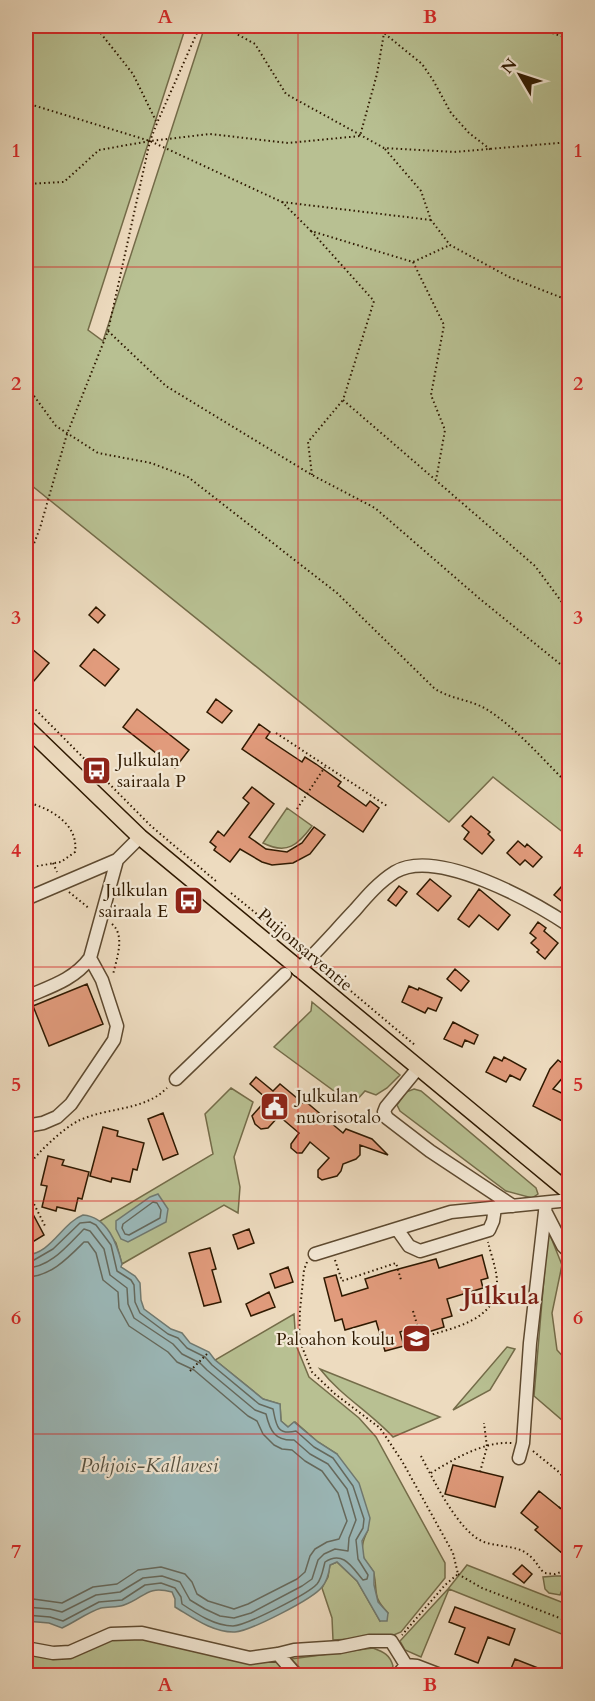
<svg xmlns="http://www.w3.org/2000/svg" width="595" height="1701" font-family="Cardo,serif">
<style>
.green{fill:#b8c092;stroke:#746c49;stroke-width:1.5}
.water{fill:#9bb9ba;stroke:#707970;stroke-width:1.5}
.lines{fill:none;stroke-linecap:round;stroke-linejoin:round}
.shore{stroke:#65695d;stroke-width:1.5}
.building{fill:#e19b7c;stroke:#2f1900;stroke-width:1.5}
.minor-casing{stroke:#5e4a30;stroke-width:15}
.major-casing{stroke:#2f1900;stroke-width:18}
.path{stroke:#2f1900;stroke-width:2;stroke-dasharray:1.5 3;stroke-linecap:butt}
.minor{stroke:#f3e8d5;stroke-width:12}
.major{stroke:#eddbbf;stroke-width:15}
.grid{fill:none;stroke:#d62828;stroke-width:1.5;stroke-opacity:0.55}
.labels{text-anchor:middle;dominant-baseline:central;stroke-width:4.5;stroke-linejoin:round;paint-order:stroke}
.poi-label{font-size:18px;fill:#2f1900;stroke:#f3e8d5;text-anchor:start}
.street-label{font-size:18px;fill:#2f1900;stroke:#f3e8d5}
.water-label{font-size:20px;font-style:italic;fill:#555141;stroke:#f3e8d5}
.district-label{font-size:24px;font-weight:bold;fill:#7a1f14;stroke:#f3e8d5}
.neatline{fill:none;stroke:#d62828;stroke-width:2}
.grid-label{font-size:20px;text-anchor:middle;font-weight:bold;fill:#d62828}
</style>
<rect width="100%" height="100%" fill="#eddbbf"/>
<filter id="stains"><feTurbulence type="fractalNoise" baseFrequency=".00333" numOctaves="4"/><feColorMatrix values="0 0 0 0 .2 0 0 0 0 .09 0 0 0 0 .02 0 0 0 .5 -.17"/></filter>
<radialGradient id="worn" r=".72"><stop offset=".6" stop-color="#630" stop-opacity="0"/><stop offset="1" stop-color="#630" stop-opacity=".3"/></radialGradient>
<path class="green" d="M26,26H186L88,330L103,341L205,26H569V837L493,777L449,822L26,481Z
M287,808L312,826C298,845 287,855 263,843Z
M312,1002L400,1075L387,1088L376,1095L365,1091L356,1101L345,1099L274,1047L311,1011Z
M231,1088L253,1102L234,1157L240,1187L238,1213L224,1205L122,1264L116,1243L100,1221L213,1154L205,1114Z
M414,1089L421,1091L536,1188L538,1194L532,1198L506,1191L400,1111L397,1105L406,1092Z
M548,1230L562,1265L552,1313L557,1350L569,1363V1426L534,1396Z
M294,1314L296,1345L309,1377L359,1418L376,1437L445,1563V1578L401,1632L389,1637L333,1640L332,1618L322,1588L328,1577L330,1565L337,1562L357,1581L380,1621L388,1613C372,1596 378,1594 374,1574C373,1569 369,1566 366,1562C359,1551 363,1540 368,1530L337,1454L318,1442L295,1422L288,1427L281,1421L280,1404L263,1399L215,1360Z
M507,1347L515,1349L490,1390L453,1410Z
M320,1369L440,1417L393,1437C370,1412 341,1396 320,1369Z
M467,1565L569,1605V1637L449,1589L421,1657L405,1650L400,1641L448,1589Z
M555,1576H562L565,1582L560,1595L549,1593L545,1589L543,1577Z
M142,1638L209,1653L250,1664L277,1660L291,1675H26V1654L111,1639Z
M373,1648C384,1652 390,1655 393,1666L389,1675H307L291,1659Z"/>
<path class="water" d="M158,1194L168,1209L166,1222L128,1242L121,1239L116,1229V1221L150,1197Z
M83,1215C108,1217 117,1244 122,1264L121,1267L135,1276L140,1283L141,1300L144,1309L171,1329L182,1333L190,1343L209,1352L215,1360L263,1399L280,1404L281,1421L288,1427L294,1422L318,1442L337,1454L359,1483L370,1518L368,1530L362,1541L364,1558L374,1572V1585L378,1602L388,1613L387,1621H380L357,1581L337,1562L330,1565C329,1573 327,1581 322,1587C313,1599 250,1631 235,1632C213,1633 192,1617 175,1607V1599L172,1592C146,1585 145,1598 124,1605C117,1608 108,1606 101,1608C88,1612 75,1622 62,1628L49,1623L26,1621V1255C51,1254 62,1223 83,1215Z"/>
<g class="lines">
<path class="shore" d="M153,1202L157,1203L161,1210L160,1218L129,1235L125,1234L122,1228L123,1224Z
M26,1261L34,1260L53,1249L80,1223L90,1222L96,1225L111,1245L117,1271L131,1280L134,1285L135,1302L140,1313L168,1334L178,1338L187,1348L205,1357L212,1365L259,1404L273,1409C276,1423 276,1436 296,1431L314,1447L333,1458L353,1486L364,1519L363,1528L356,1540L358,1559L368,1575L367,1579L363,1580C352,1567 343,1550 325,1562C323,1569 322,1578 317,1584C308,1594 247,1625 233,1626C215,1626 197,1614 182,1604L181,1597L175,1588L161,1583L145,1585L122,1600L99,1602L63,1621L50,1617L26,1615
M26,1268C50,1268 68,1245 84,1229L90,1231L104,1249L110,1275L127,1288L128,1304L134,1318L173,1344L182,1354L200,1363L207,1370L255,1410L266,1414C270,1431 275,1441 294,1440L310,1454L328,1464L347,1489L356,1520L349,1538L348,1551L335,1549L324,1554L318,1560L312,1579L302,1586L251,1613L234,1618L220,1616L205,1609L190,1600L180,1582L162,1576L143,1578L120,1592L96,1595L62,1612L50,1609L26,1607
M26,1277C50,1277 68,1258 84,1242H88L96,1253L103,1280L118,1292L119,1308L129,1326L168,1352L177,1362L194,1370L248,1416L257,1421L263,1434L274,1445L282,1449L292,1450L305,1461L322,1471L338,1493L347,1521L339,1539L327,1542L315,1549L310,1556L305,1572L297,1579L248,1604L234,1609L208,1601L197,1594L192,1582L185,1574L161,1567L138,1570L117,1584L93,1587L62,1603L26,1598"/>
</g>
<path class="building" d="M96,607L105,615L98,623L89,615Z
M26,644L49,663L34,681L26,673Z
M94,649L119,669L105,686L80,666Z
M216,699L232,711L222,723L207,712Z
M137,709L189,750L175,768L123,727Z
M259,724L270,732L266,738L302,762L305,757L316,764L341,782L338,786L366,806L370,801L379,808L363,832L242,749Z
M252,787L274,804L249,837L266,849L287,852L302,843L314,827L325,835L310,854L293,863L272,865L262,862L240,849L230,862L214,850L216,847L210,842L218,831L224,836L249,803L243,798Z
M471,816L490,832L488,834L494,840L482,854L464,839L469,832L462,826Z
M518,841L525,847L527,844L542,857L533,867L525,860L520,865L507,853Z
M570,877V908L554,895Z
M430,879L451,896L438,911L417,894Z
M399,886L407,892L396,906L388,900Z
M479,889L510,915L498,930L479,915L469,927L458,919Z
M538,922L546,928L544,931L558,943L545,959L537,952L539,950L531,943L536,938L530,933Z
M455,969L469,981L461,991L447,979Z
M87,984L103,1024L49,1046L33,1006Z
M409,986L418,990L419,988L442,998L436,1011L428,1008L425,1013L402,1002Z
M453,1022L478,1035L474,1044L465,1040L462,1047L444,1039Z
M494,1057L502,1061L504,1057L526,1069L520,1080L510,1075L506,1082L486,1072Z
M558,1060L570,1069L553,1089L570,1097V1125L533,1106L550,1069Z
M256,1077L273,1091L280,1084L303,1103L305,1101L343,1133L346,1129L372,1139L388,1155L360,1145V1155L356,1159L343,1164L341,1171L337,1176L322,1180L318,1177V1170L329,1158L310,1142L302,1153H297L291,1148V1144L299,1133L279,1116L268,1128L261,1129L255,1124L252,1116L267,1099L250,1084Z
M163,1113L178,1154L163,1160L148,1119Z
M103,1127L118,1131L117,1136L144,1143L137,1170L133,1169L130,1182L112,1178L111,1182L90,1176Z
M48,1156L64,1160L62,1165L89,1172L82,1199L78,1198L75,1211L57,1207L56,1211L42,1207L47,1186L41,1185Z
M26,1201L44,1235L31,1243L26,1233Z
M249,1229L254,1243L238,1249L233,1235Z
M210,1248L216,1269L212,1270L221,1302L204,1306L189,1253Z
M482,1255L488,1278L481,1280L483,1288L447,1299L452,1316L442,1319L444,1327L425,1333L422,1325L400,1332L404,1346L385,1351L376,1321L345,1330L342,1319L335,1321L324,1278L336,1275L342,1296L368,1288L365,1279L391,1271L436,1259L439,1268Z
M288,1267L293,1282L275,1288L270,1274Z
M269,1292L275,1307L251,1316L246,1304Z
M453,1465L503,1477L495,1507L445,1494Z
M539,1491L570,1516V1546L563,1554L535,1530L538,1527L521,1513Z
M522,1565L532,1574L524,1583L513,1574Z
M455,1607L515,1629L509,1645L488,1637L478,1663L455,1654L465,1628L449,1622Z
M569,1647L570,1676H558Z
M515,1659L556,1675V1676H508Z"/>
<g class="lines">
<defs>
<path id="minor" d="M26,897L28,898L117,860
M298,970C318,951 336,930 355,910C367,896 379,882 395,872C437,847 534,902 570,926
M26,997C49,987 74,980 90,958L117,860L140,837
M418,1068L386,1107L384,1112L387,1118L430,1151L513,1206
M176,1079L285,974
M26,1126L43,1123L57,1117L71,1104L114,1040L117,1026L102,980L90,958
M545,1211L563,1246L570,1253
M397,1229L409,1246L420,1251L489,1230L493,1221L495,1208
M315,1254L451,1212L570,1200
M519,1458L523,1443L530,1343L546,1203
M26,1648L53,1653L70,1652L111,1634L142,1633L250,1658L278,1654L294,1650L340,1647L369,1641H391L406,1665
M278,1654L297,1676
M397,1676L406,1665L417,1666L443,1676"/>
<path id="major" d="M26,727L140,837L570,1193"/>
</defs>
<use href="#minor" class="minor-casing"/>
<use href="#major" class="major-casing"/>
<path class="path" d="M95,26L133,74L156,121
M222,26L255,44L286,94L384,148L454,152L570,142
M380,26L384,33L422,64L433,80L451,113L469,133L491,150
M531,26L570,39
M26,103L150,141L282,202L311,231L413,262L450,245
M385,149L421,191L431,220L450,245L509,277L570,301
M26,184L64,182L99,150L150,141L210,134L288,143L360,136L377,74L384,33
M282,202L431,220
M311,231L374,301L343,400L535,566L570,613
M413,262L444,325L431,395L445,430L436,480
M108,331L166,386L312,475L375,508L480,599L570,672
M26,385L56,426L98,453L151,463L188,477L337,593L434,688C449,699 469,699 486,709C517,728 543,760 570,786
M312,475L308,442L343,400
M26,564L40,528L67,434L108,331L150,141L157,123L200,26
M26,700L151,826L217,882
M276,733L387,806
M26,766L35,756
M26,802C50,808 79,824 75,852L61,862L26,868
M297,809L325,767
M53,863L57,872
M69,892L90,909
M231,893L301,950
M112,924C126,936 116,960 113,975
M320,965L416,1046
M26,1169C36,1154 63,1128 80,1120C109,1107 144,1111 167,1088
M26,1188L45,1226
M335,1260L342,1281L396,1263L401,1280
M307,1262L304,1270L300,1310L299,1339L312,1372L335,1394L380,1428L402,1461L453,1553L458,1574L445,1585L402,1635
M413,1311L421,1338C450,1328 497,1322 497,1283C497,1270 491,1255 488,1242
M190,1371L209,1352
M533,1451L560,1473L570,1486
M421,1456C433,1479 459,1533 484,1542C501,1548 519,1544 532,1558C537,1563 539,1568 544,1573L555,1574L570,1569
M480,1472L487,1447L484,1423
M431,1473C454,1459 484,1441 512,1443
M559,1508L570,1498
M458,1574L482,1588L570,1622"/>
<use href="#minor" class="minor"/>
<use href="#major" class="major"/>
</g>
<path class="grid" d="M298,26V1676M26,267H570M26,500H570M26,734H570M26,967H570M26,1201H570M26,1434H570"/>
<defs>
<symbol id="bus-square" viewBox="-11 -11 22 22"><rect x="-9" y="-9" width="18" height="18" rx="4" fill="#8f2418" stroke="#f3e8d5"/><path d="M-5-6H5V4H4V6H2V4H-2V6H-4V4H-5ZM-3.5-4V0h7V-4ZM-3.5 1.2v1.5H-2V1.2ZM2 1.2v1.5H3.5V1.2Z" fill="#fff"/></symbol>
<symbol id="civic-square" viewBox="-11 -11 22 22"><rect x="-9" y="-9" width="18" height="18" rx="4" fill="#8f2418" stroke="#f3e8d5"/><path d="M-.6-6.5H3V-4.5H.6V-3L4-1V1h2V6H-6V1h2V-1L-.6-3ZM-1.2 2.5V6h2.4V2.5Z" fill="#fff"/></symbol>
<symbol id="school-square" viewBox="-11 -11 22 22"><rect x="-9" y="-9" width="18" height="18" rx="4" fill="#8f2418" stroke="#f3e8d5"/><path d="M0-5L7-2L0 1L-7-2ZM-4 1L0 2.5L4 1V4Q0 6-4 4Z" fill="#fff"/></symbol>
</defs>
<g fill-rule="evenodd">
<use href="#bus-square" x="80" y="754" width="33" height="33"/>
<use href="#bus-square" x="172" y="884" width="33" height="33"/>
<use href="#civic-square" x="258" y="1090" width="33" height="33"/>
<use href="#school-square" x="400" y="1322" width="33" height="33"/>
</g>
<g class="labels">
<g class="poi-label">
<text x="117" y="760">Julkulan<tspan x="117" dy="21">sairaala P</tspan></text>
<text x="168" y="890" text-anchor="end">Julkulan<tspan x="168" dy="21">sairaala E</tspan></text>
<text x="296" y="1096">Julkulan<tspan x="296" dy="21">nuorisotalo</tspan></text>
<text x="395" y="1339" text-anchor="end">Paloahon koulu</text>
</g>
<g class="street-label">
<text transform="translate(305 950) rotate(40)">Puijonsarventie</text>
</g>
<g class="water-label">
<text x="149" y="1465">Pohjois-Kallavesi</text>
</g>
<g class="district-label">
<text x="501" y="1296">Julkula</text>
</g>
</g>
<rect width="595" height="1701" fill="none" stroke="#eddbbf" stroke-width="66"/>
<g transform="translate(520 75) rotate(309)" stroke="#f3e8d5" stroke-width="4.5" paint-order="stroke">
<path d="M0-4.5L10 22L0 15L-10 22Z" fill="#2f1900"/>
<text y="-9" font-size="16" font-weight="bold" text-anchor="middle" fill="#2f1900">N</text>
</g>
<rect x="33" y="33" width="529" height="1635" class="neatline"/>
<g class="grid-label">
<text x="165" y="23">A</text>
<text x="430" y="23">B</text>
<text x="16" y="157">1</text>
<text x="578" y="157">1</text>
<text x="16" y="390">2</text>
<text x="578" y="390">2</text>
<text x="16" y="624">3</text>
<text x="578" y="624">3</text>
<text x="16" y="857">4</text>
<text x="578" y="857">4</text>
<text x="16" y="1091">5</text>
<text x="578" y="1091">5</text>
<text x="16" y="1324">6</text>
<text x="578" y="1324">6</text>
<text x="16" y="1558">7</text>
<text x="578" y="1558">7</text>
<text x="165" y="1691">A</text>
<text x="430" y="1691">B</text>
</g>
<rect width="100%" height="100%" filter="url(#stains)"/>
<rect width="100%" height="100%" fill="url(#worn)"/>
</svg>
